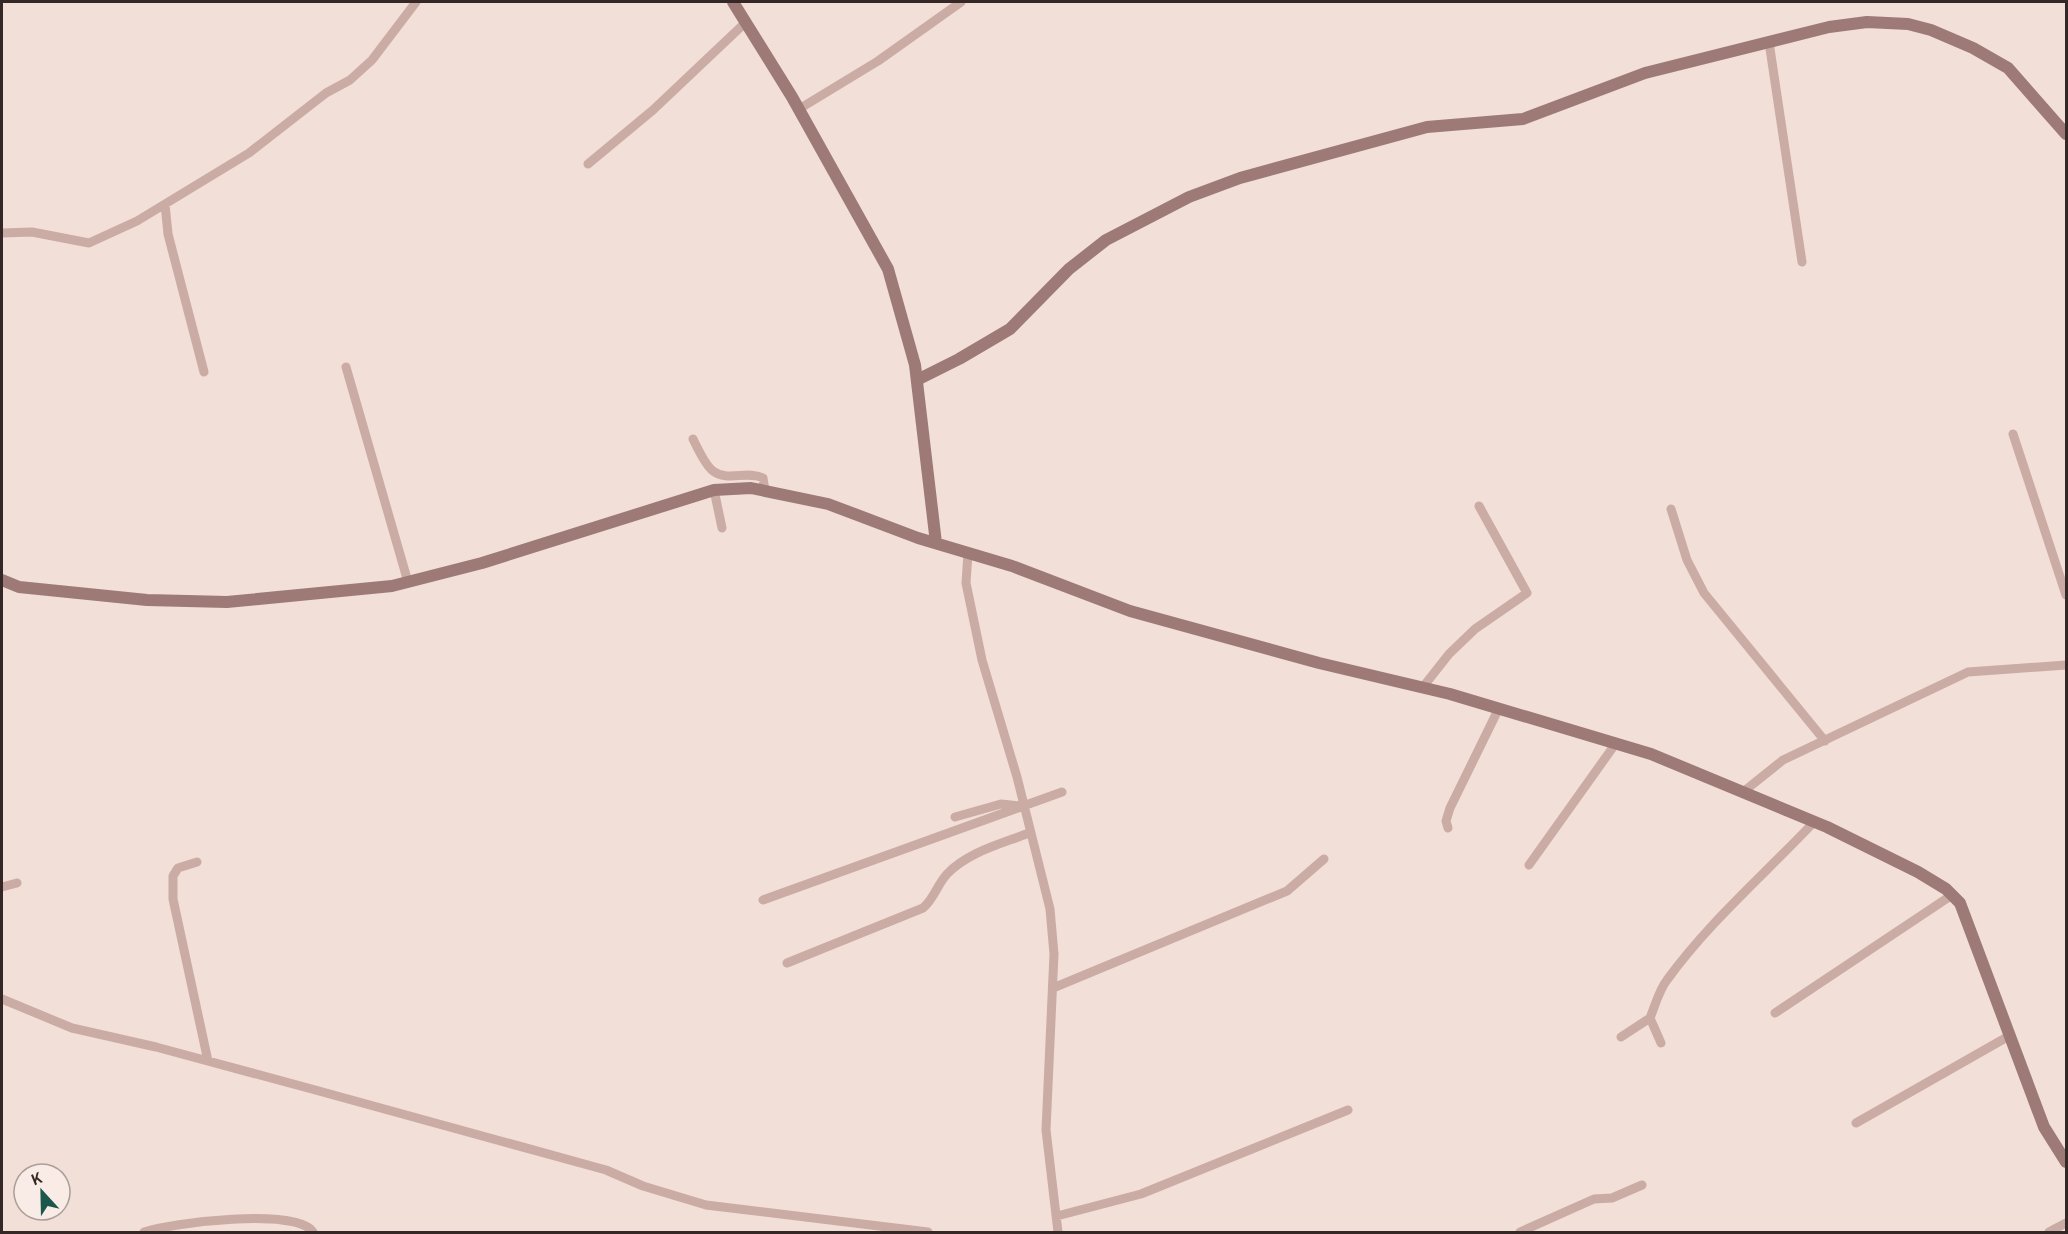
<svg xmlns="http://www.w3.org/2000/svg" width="2068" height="1234" font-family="'Archivo Narrow',sans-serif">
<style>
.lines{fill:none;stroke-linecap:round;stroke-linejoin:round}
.street{stroke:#caaca4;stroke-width:9}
.secondary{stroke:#9d7a76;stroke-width:12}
</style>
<rect width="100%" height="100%" fill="#f2dfd8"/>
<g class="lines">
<path class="street" d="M1769,42L1802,262
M799,109L878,61L961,2
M588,164L653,110L746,22
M165,204L168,234L204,372
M2,233L32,232L89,243L137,221L249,153L326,93L350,80L372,60L416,2
M346,367L408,582
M2013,434L2066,595
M693,439C698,449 705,465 713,471C727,482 748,470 763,478L765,491
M714,490L722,528
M1671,509L1687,560L1704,593L1825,741
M968,553L966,583L982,660L1017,777L1050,909L1054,954L1046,1130L1058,1232
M1423,687L1449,654L1475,629L1527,593L1479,506
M1743,792L1783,760L1968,672L2066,665
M955,817L1001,804L1020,806
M1448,828L1446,821L1450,808L1499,708
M197,862L178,868L173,876V899L208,1061
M1529,865L1616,743
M2,887L17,883
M763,900L1062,792
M787,963L923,908C934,899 937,885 947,874C968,852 1001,844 1029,833
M1053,988L1287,891L1324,859
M2,999L72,1028L156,1047L319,1091L606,1170L643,1186L706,1205L928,1232
M1775,1013L1952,895
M1621,1037L1650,1018
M1661,1043L1650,1018C1655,1006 1659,990 1667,980C1709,922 1765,874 1814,822
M1856,1123L2009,1036
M1057,1216L1141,1194L1348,1110
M144,1232C170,1223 297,1207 313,1232
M1520,1232L1594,1199L1612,1198L1642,1185
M2049,1232L2066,1223"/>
<path class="secondary" d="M733,2L792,97L888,269L915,365L936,543
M917,380L959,359L1010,329L1069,269L1106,240L1189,197L1240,178L1427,127L1523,119L1645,73L1829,27L1867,22L1908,24L1931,30L1973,48L2008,68L2066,134
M2,580L19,587L147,600L227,602L392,586L482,563L714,490L751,488L828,504L918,538L1012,566L1130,611L1319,663L1450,694L1651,754L1827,827L1918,872L1946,889L1960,903L2044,1127L2066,1162"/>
</g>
<rect width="2068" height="1234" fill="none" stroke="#352726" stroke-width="6"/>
<g transform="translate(42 1192) rotate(338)"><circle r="28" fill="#f9ebe5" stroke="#ab9d99" stroke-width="1.5"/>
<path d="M0-4.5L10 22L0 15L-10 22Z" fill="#1b574c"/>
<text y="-9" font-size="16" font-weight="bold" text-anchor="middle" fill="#352726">K</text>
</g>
</svg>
